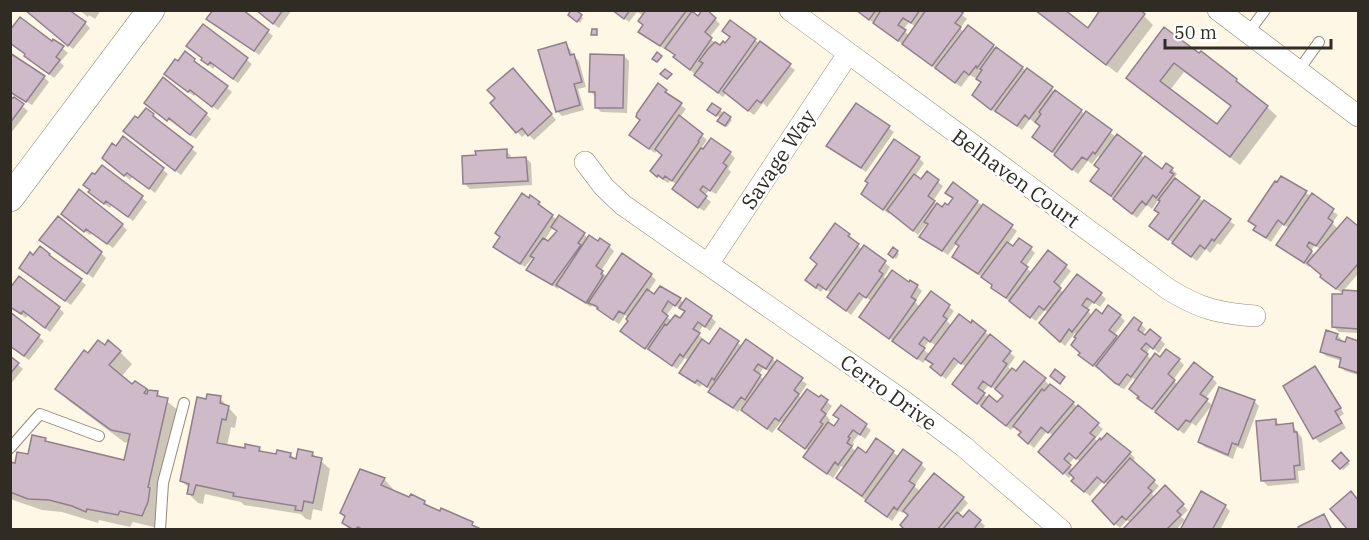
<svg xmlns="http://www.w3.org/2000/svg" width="1369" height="540" font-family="'IBM Plex Serif',serif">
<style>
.shadow{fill:#0003;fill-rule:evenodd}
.building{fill:#cebac8;stroke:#917f8c;stroke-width:1.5;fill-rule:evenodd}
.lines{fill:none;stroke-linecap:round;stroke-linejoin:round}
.service-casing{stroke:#938a77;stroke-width:12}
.minor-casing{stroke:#938a77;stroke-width:22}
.tertiary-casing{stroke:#938a77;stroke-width:28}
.service{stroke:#fff;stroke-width:10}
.minor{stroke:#fff;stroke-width:21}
.tertiary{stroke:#fff;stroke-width:27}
.labels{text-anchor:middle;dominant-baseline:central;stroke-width:5;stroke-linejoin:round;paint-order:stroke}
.street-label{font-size:21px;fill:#302c24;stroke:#fff}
</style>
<rect width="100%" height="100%" fill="#fff7e6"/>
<path class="shadow" d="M79,10H101L95,19L89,15L88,17Z
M242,10L273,36L259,55L208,19Z
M255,10H292L279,28Z
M573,10L583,18L580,23L572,17Z
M613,10H696L693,14L698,18L715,19L720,24L709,38L720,47L726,45L731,37V22L795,70L767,107L763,103L754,115L726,93L723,97L701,80L667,48L666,50L645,37L640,32L645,25L644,16L637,12L629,22Z
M856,10H877L881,14L884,10H956L967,19L960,28L964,33L993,46L1162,171L1172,169L1177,174L1175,177L1177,182L1235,225L1220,245L1218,243L1210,253L1206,249L1197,261L1156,230L1162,201L1159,199L1152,209L1147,205L1137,218L1097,186L1101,169V158L1098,156L1092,164L1088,161L1078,174L1034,137L1041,126L1036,121L1035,123L1030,119L1022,130L998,112L997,114L979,100L982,83L976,77L975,78L970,75L961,87ZM909,22L916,27L910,36L903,30Z
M1034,10H1063L1089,30L1102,13L1099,10H1138L1153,25L1117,73Z
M32,15L85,23L90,28L73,49Z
M203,26L252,64L238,83L215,66L213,69L208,64Z
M1164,29L1236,80L1277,116L1240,165L1137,87L1128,78ZM1184,72L1232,107L1218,126L1170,90Z
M54,41L68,53L60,62L64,66L54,78L26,56Z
M565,44L570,49L573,56L579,61L586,87L578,89L584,110L562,116L557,111Z
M624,56L629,61L627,113L601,112L596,107V97L590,91Z
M194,60L232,92L218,110L196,94L194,96L171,79Z
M518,75L556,120L534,140L527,133L522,137L506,120L497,99Z
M44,77L49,82L32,105L14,94Z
M666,91L670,97L686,109L680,117L707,140L702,147L705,149L730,153L735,158L728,169L731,172L716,194L709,190L704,196L711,202L704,211L679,194L677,185L671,180L668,183L657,176L664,155L657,150L655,153L636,140Z
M10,98L14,99L28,111L11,133Z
M857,105L894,132L866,172L833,150Z
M151,108L206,114L211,119L196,139Z
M720,110L732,120L727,127L721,123V118L711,112Z
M153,115L158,120L157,122L197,153L181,175L130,136L139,121Z
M123,138L168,174L155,193L133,176L130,180L109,162Z
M506,151L511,156L512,159L526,158L531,163L532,185L470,189L465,184Z
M919,158L924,163L915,176L921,181L927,173L943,186L933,201L943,209L948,207L954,199L947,193L953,184L1017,231L1008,244L1014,248L1031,249L1035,253L1025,267L1032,273L1048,252L1071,271L1058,288L1064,293L1101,294L1106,299L1100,307L1093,302L1087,310L1092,316H1120L1125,321L1114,335L1119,340L1135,319L1146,329L1142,335L1160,339L1165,344L1159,353L1151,347L1146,354L1152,360H1179L1184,365L1173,380L1178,385L1212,378L1217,383L1205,399L1212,405L1196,426L1192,423L1184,434L1144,403L1136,381L1133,378L1124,389L1121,388L1100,368L1099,370L1085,360L1077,335L1075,333L1065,346L1041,323L1048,313L1045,310L1036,321L997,292L992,287L994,286L985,279L959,261L961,247L957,243L948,255L921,237L930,225L927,223L918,235L891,211L889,214L863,194Z
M103,167L147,202L133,221L112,205L110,208L95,197V176Z
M1306,193L1338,215L1332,223L1338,229L1347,219L1358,229V274L1343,291L1358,292V333L1339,332L1334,327L1346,296L1327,282L1311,264L1309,267L1283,249L1289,228L1283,224L1271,242L1260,234L1257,227L1250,221ZM1315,245L1321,250L1315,256L1311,251Z
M539,203L557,220L584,234L588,239L609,246L614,251L601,271L607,277L651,275L656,280L648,292L655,296L680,299L684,304L711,317L716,322L710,331L703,325L698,334L704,340L702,342L710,346L720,330L743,347L772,359L807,384L799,396L802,399H819L821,397L832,406L826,415L830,420L828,424L834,428L840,420L841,407L871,430L865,439L859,434L853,442L854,444L852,448L857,452L866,455L877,440L899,457L921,464L926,469L914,486L921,492L963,498L968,503L958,515L963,519L980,521L985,526L982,530H906L909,515L905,511L903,513L899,511L892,521L843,483L845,469L841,466L833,478L810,462L809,451L785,434L784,424L781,422L772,433L741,408L738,412L715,397L710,392L711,390L702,384L700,387L686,378L681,373L689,361L685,358L677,369L627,336L622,331L630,321L629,317L625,315L619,324L592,305L591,307L559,287L558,289L533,274L528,269L535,259L533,257L525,267L500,252L495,247ZM553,227L558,232L548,244L544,241ZM674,305L686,312L680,320L672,321L666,316ZM763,368L770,372L764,380L759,375Z
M67,219L122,225L127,230L113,248L92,233L90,235Z
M835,225L849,235L854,240L853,242L863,250L865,247L890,267L884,277L887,280L909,284L911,282L917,286L922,291L915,302L920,307L931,293L954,311L947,321L952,326L985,332L1015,357L1008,367L1012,371L1044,379L1049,385L1078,407L1103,429L1095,439L1098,442H1101L1107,435L1130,453L1135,458L1132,462L1159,486L1152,494L1155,497L1165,487L1188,510L1181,517L1185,520L1176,530H1124L1131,523L1127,520L1120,528L1112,521L1108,485L1103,481L1090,496L1078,486L1072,474L1069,478L1045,457L1053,436L1047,431L1034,448L1025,440L1022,432L1015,426L1011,430L959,389L966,367L959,362L946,379L937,372L934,365L927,358L923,363L861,317L872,302L865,296L851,315L829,297L831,293L824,288L821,292L812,285ZM929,341L936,346L930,355L923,349ZM989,385L1004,396L998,405L982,393ZM1075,457L1080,462L1073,470L1068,465Z
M41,240L101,253L106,258L93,278L71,261L69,263Z
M893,249L899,254L896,259L890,254Z
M49,255L86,285L71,305L20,268Z
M10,306L59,308L64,313L50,332L28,315L26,318Z
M10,314L44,341L29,360L10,347Z
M1337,335L1342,340V342L1346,344L1348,339L1358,342V375L1345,371L1340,366L1342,361L1326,356L1321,351Z
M105,347L120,352L132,364L121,377L132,386L146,390L149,394L157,393L180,412L159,515L154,527L133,522L130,527L99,520L98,523L62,512L42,510L10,499V463L16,464L29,456L33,437L45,440L50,444L126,462L130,443L124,442L69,401L57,389L88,355Z
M10,358L23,369L10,385Z
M1320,373L1344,414L1339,417L1346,428L1320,443L1315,438L1285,386Z
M220,398L237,417L235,428L231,427L227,446L246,450L259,448L264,454L277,456L290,454L297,461L312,453L330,469L322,511L313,509L311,520L306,519L301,514L244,505L241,502L205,494L203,504L198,503L188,493L189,488L182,481L207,401Z
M1254,401L1259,406L1243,449L1237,447L1233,459L1205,447L1200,442Z
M1275,420L1281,426L1292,425L1302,438L1305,470L1298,471L1299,483L1268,486L1263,481Z
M1341,455L1350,464L1343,470L1334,461Z
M384,479L393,489L392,491L410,499L425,502L431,508L441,513L442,510L481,530H350L343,523L346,517L342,513Z
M1225,506L1230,511L1220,530H1182Z"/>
<path class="building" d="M25,10H69L86,22L68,46Z
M213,10H243L269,30L254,51L206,19Z
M256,10H283L273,24Z
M571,10H576L582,15L577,22L568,15Z
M612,10H630L624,19Z
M646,10H687L660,46L638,32L643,25L638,21Z
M702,10H707L716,18L705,32L712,38L690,70L673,57L675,55L665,48L692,11L698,16Z
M856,10H876L869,20Z
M881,10H920L911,23L903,18L898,25L906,30L898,41L873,23Z
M926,10H959L963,13L955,23L961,27L932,66L902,44Z
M1035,10H1065L1088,28L1100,10H1140L1145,14L1106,65Z
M20,17L52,41L53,39L64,46L56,57L60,60L49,74L24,56L25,54L10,43V30Z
M730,20L756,39L718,93L694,75L703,63L699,61L708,49L715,42L720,45L723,41L725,43L730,37L722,31Z
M203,24L248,58L233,79L210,62L208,65L201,60L202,58L186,46Z
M968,25L994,45L977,68L976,66L969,75L964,71L955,83L935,68Z
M1164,27L1199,53L1201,51L1237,79L1236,81L1268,106L1230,157L1126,78ZM1174,63L1231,106L1217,124L1160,81Z
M592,29H597V35H591Z
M760,41L791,64L761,103L757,100L748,111L723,91Z
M566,42L570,55L574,54L582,82L574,84L580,105L556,112L538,50Z
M996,47L1023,67L991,110L972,95L981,82L976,79L982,70L980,69Z
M185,51L195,59L194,61L228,86L212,107L190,90L188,92L164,74L175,59L178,61Z
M657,52L662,56L657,62L652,59Z
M10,53L45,76L26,102L10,92Z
M590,54L624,55L623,108H595V92H589Z
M513,68L552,114L528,136L522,128L516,133L490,103L495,98L487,90Z
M1027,68L1053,87L1029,119L1025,115L1017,126L995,111Z
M665,69L672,74L667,79L660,74Z
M163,77L207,113L190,135L169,118L167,121L144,103Z
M658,83L667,90L665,92L682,103L649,149L629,135L640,120L636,117L637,113Z
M1055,90L1082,110L1052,152L1032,137L1040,126L1035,122L1041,114L1039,112Z
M10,96L13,98L14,97L24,104L10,123Z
M712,103L721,109L716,116L707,110Z
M856,103L890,126L861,168L826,146Z
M146,108L154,114L153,116L193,147L175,171L123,131L135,116L138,118Z
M1086,111L1112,130L1095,154L1093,152L1087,160L1082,157L1072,170L1054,155Z
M724,112L731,117L725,126L717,121Z
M679,115L703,134L698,141L699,142L672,181L665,176L663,179L658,175L657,177L650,171L662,155L655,149Z
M1117,134L1142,153L1111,196L1090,181L1099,169L1094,165Z
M123,136L164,168L149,189L127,173L124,176L102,158L112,143L116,146Z
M711,138L731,152L723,163L727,166L710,191L703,186L700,190L707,196L698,208L672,189L701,148L703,149Z
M894,139L920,157L883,210L861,194L868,183L865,181Z
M507,149V158L526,157L528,181L463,184L462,156L476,155L475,151Z
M1145,156L1162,169L1166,163L1173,168L1170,172L1174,174L1156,198L1153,195L1146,205L1142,201L1132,214L1113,199Z
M102,165L143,196L128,217L106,201L104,204L88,192L90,190L83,185L92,173L95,174Z
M927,171L939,180L928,196L935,201L913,231L887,210L914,174L921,179Z
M1281,176L1307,191L1284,225L1278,220L1266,238L1253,230L1256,226L1248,221L1275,181L1277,182Z
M1175,178L1200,197L1168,240L1149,226L1159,213L1154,210L1160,201L1158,200Z
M953,182L978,201L942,251L919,237L928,224L924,222L937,203L942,207L945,203L948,205L953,198L945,193Z
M79,189L123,224L107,244L86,229L84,232L61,214Z
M522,193L529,198L530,195L540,202L538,204L553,215L520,264L493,247L500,237L495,233Z
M1312,193L1334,209L1328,218L1333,222L1316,246L1309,242L1307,246L1312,251L1304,263L1276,245Z
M1204,200L1231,219L1214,241L1212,239L1205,249L1200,245L1191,257L1172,243Z
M983,204L1013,225L978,274L952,257L959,246L955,243Z
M559,215L585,233L578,243L581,245L552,285L526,270L534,258L530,256L543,238L548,241L557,231L551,227Z
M58,216L102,252L87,274L39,240Z
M1347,217L1358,226V264L1336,289L1320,277L1321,275L1307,263Z
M835,223L850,234L848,236L859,244L826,290L818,284L816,288L805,280L817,264L810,258Z
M589,235L598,241L600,238L610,245L596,266L603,271L601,274L603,276L586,303L556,285Z
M1019,238L1032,247L1021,262L1028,267L1006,298L991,288L992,285L981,277L1007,242L1013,246Z
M864,245L886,261L879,271L883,274L866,298L859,293L846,311L827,297Z
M40,246L50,254L49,255L82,279L65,301L19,268L30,252L33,255Z
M893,247L898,251L893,258L888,254Z
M1048,250L1067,265L1054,282L1061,288L1044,310L1039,306L1030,318L1009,301Z
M622,253L652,274L624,314L619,311L613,320L597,309L598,308L596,306L588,303Z
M892,270L909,282L910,280L918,285L911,297L916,300L889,339L859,317Z
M1077,274L1102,293L1094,303L1087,298L1082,305L1089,310L1072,332L1069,329L1060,342L1039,323Z
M19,276L60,307L45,328L23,311L21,314L10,307V288Z
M660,286L681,298L675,306L668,301L662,311L668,316L645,349L620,331L628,321L626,319L647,289L654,294Z
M1343,290L1358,291V329L1332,327V294H1342Z
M931,291L950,305L943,316L947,319L930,342L924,337L919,344L925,348L917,359L892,341Z
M686,298L712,316L705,327L698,322L693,329L700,333L683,357L680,354L672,366L648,349L665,324L667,325L675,315L680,318L685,311L679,308Z
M1108,305L1121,315L1109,330L1117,336L1093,366L1078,355L1080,353L1071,345L1076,338L1074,337L1096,309L1102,314Z
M10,312L40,335L24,356L10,346Z
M959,314L971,323L972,320L986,331L961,364L954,358L941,376L930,367L933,364L925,359Z
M1134,317L1142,323L1138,330L1145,335L1150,329L1161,338L1153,349L1146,343L1141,349L1148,354L1131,377L1127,374L1119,385L1115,383L1096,366Z
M720,328L739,341L714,380L712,378L707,387L697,380L695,383L679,373L702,339L709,344Z
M1326,330L1338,334L1336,339L1345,342L1347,337L1358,341V373L1339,367L1341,358L1320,352Z
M990,334L1011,351L1003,361L1007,364L991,387L983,381L978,388L985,393L977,404L952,384Z
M746,339L773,358L766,369L758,364L754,370L761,375L745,400L741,397L733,408L708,392Z
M98,340L105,345L108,340L121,351L109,365L132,384L135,381L147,389L144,393L147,394L148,390L158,391L157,396L168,398L148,487L150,488L148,502L142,516L120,511L118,515L87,509L86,512L72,506L49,500L28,499L10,492V462L15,463L17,452L28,454L32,435L46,438L45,441L124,460L130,434L111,430L55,389L84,350L88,353Z
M1166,349L1180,359L1168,374L1175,380L1152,409L1137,398L1139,397L1129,389L1155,353L1160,357Z
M10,356L19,363L10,374Z
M777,360L803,378L794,390L799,394L779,421L775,418L767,429L741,410Z
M1024,361L1046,378L1006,426L981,406L989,395L997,402L1003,396L995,389L1012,368L1016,371Z
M1194,362L1213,377L1200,394L1208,399L1190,422L1186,420L1178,430L1155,412Z
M1315,366L1341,408L1335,411L1342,423L1313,439L1283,386Z
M1055,369L1065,377L1060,384L1050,376Z
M1050,384L1074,402L1048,433L1041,427L1028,444L1018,435L1021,432L1013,426L1042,389L1044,391Z
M1219,387L1255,400L1238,445L1232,443L1228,455L1198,442Z
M807,389L819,397L821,395L828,400L821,410L826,414L820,422L823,424L805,449L778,429Z
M207,394L221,396L220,403L229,406L226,420L222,419L217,443L245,448V444L260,447L259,451L276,454L277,450L291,453L290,457L296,459L298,449L313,452L312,456L322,458L313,503L304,501L302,511L295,510L296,506L233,496L234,493L196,485L193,495L187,494L189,484L180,481L194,412L197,397L206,399Z
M841,405L867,424L860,435L853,430L848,437L850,438L847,443L852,446L838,465L835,462L827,474L803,457L828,422L834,426L839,419L833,415Z
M1078,405L1099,423L1090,433L1095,437L1076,459L1069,453L1064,459L1071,465L1063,474L1038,452Z
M1276,419V425L1293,423L1294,432H1297L1300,465L1294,466L1295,479L1261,481L1256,421Z
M1107,433L1131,452L1104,483L1097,477L1084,492L1071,481L1074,478L1069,473L1100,438L1101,440Z
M876,438L894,451L862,496L836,478L858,447L866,453Z
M903,449L922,463L909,481L915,485L897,510L894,507L887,517L865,501Z
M1341,452L1349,461L1340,469L1332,461Z
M1130,458L1155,480L1148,488L1152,491L1126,520L1122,516L1114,525L1092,501Z
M360,469L385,478L381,485L409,497L411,494L425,501L424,504L440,511L441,508L473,522L472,525L483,530H363L358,527L354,530L342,523L345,516L340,513Z
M934,473L964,497L937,530H905L900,525L908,515L903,511Z
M1165,485L1184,504L1177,511L1181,515L1166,530H1122Z
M1201,491L1226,505L1212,530H1180Z
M1351,491L1358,500V530H1348L1330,509Z
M969,510L981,520L973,530H942L957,512L963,517Z
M1324,514L1332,530H1299L1298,527Z"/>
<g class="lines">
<defs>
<path id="service" d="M1248,33L1265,10
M1298,71L1319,42
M10,448L40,414L99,436
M160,530L163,483L184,403"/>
<path id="minor" d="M790,10L1168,289C1200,309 1218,313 1255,316
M1218,10L1358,116
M585,162L604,187L623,205L905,402L963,446L1061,530
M708,264L848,54"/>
<path id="tertiary" d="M10,198L151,10"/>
</defs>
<use href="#service" class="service-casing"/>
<use href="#minor" class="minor-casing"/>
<use href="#tertiary" class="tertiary-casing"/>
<use href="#service" class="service"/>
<use href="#minor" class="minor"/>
<use href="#tertiary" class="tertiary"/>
</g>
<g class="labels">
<g class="street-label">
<text transform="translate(778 159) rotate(-56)">Savage Way</text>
<text transform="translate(1016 178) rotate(36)">Belhaven Court</text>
<text transform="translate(889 392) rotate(36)">Cerro Drive</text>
</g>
</g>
<rect width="1369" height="540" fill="none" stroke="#302c24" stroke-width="24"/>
<path d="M1165 39v9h166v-9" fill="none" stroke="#302c24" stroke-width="3"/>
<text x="1174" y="39" font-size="18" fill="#302c24" stroke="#ffffff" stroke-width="4.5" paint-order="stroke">50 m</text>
</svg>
